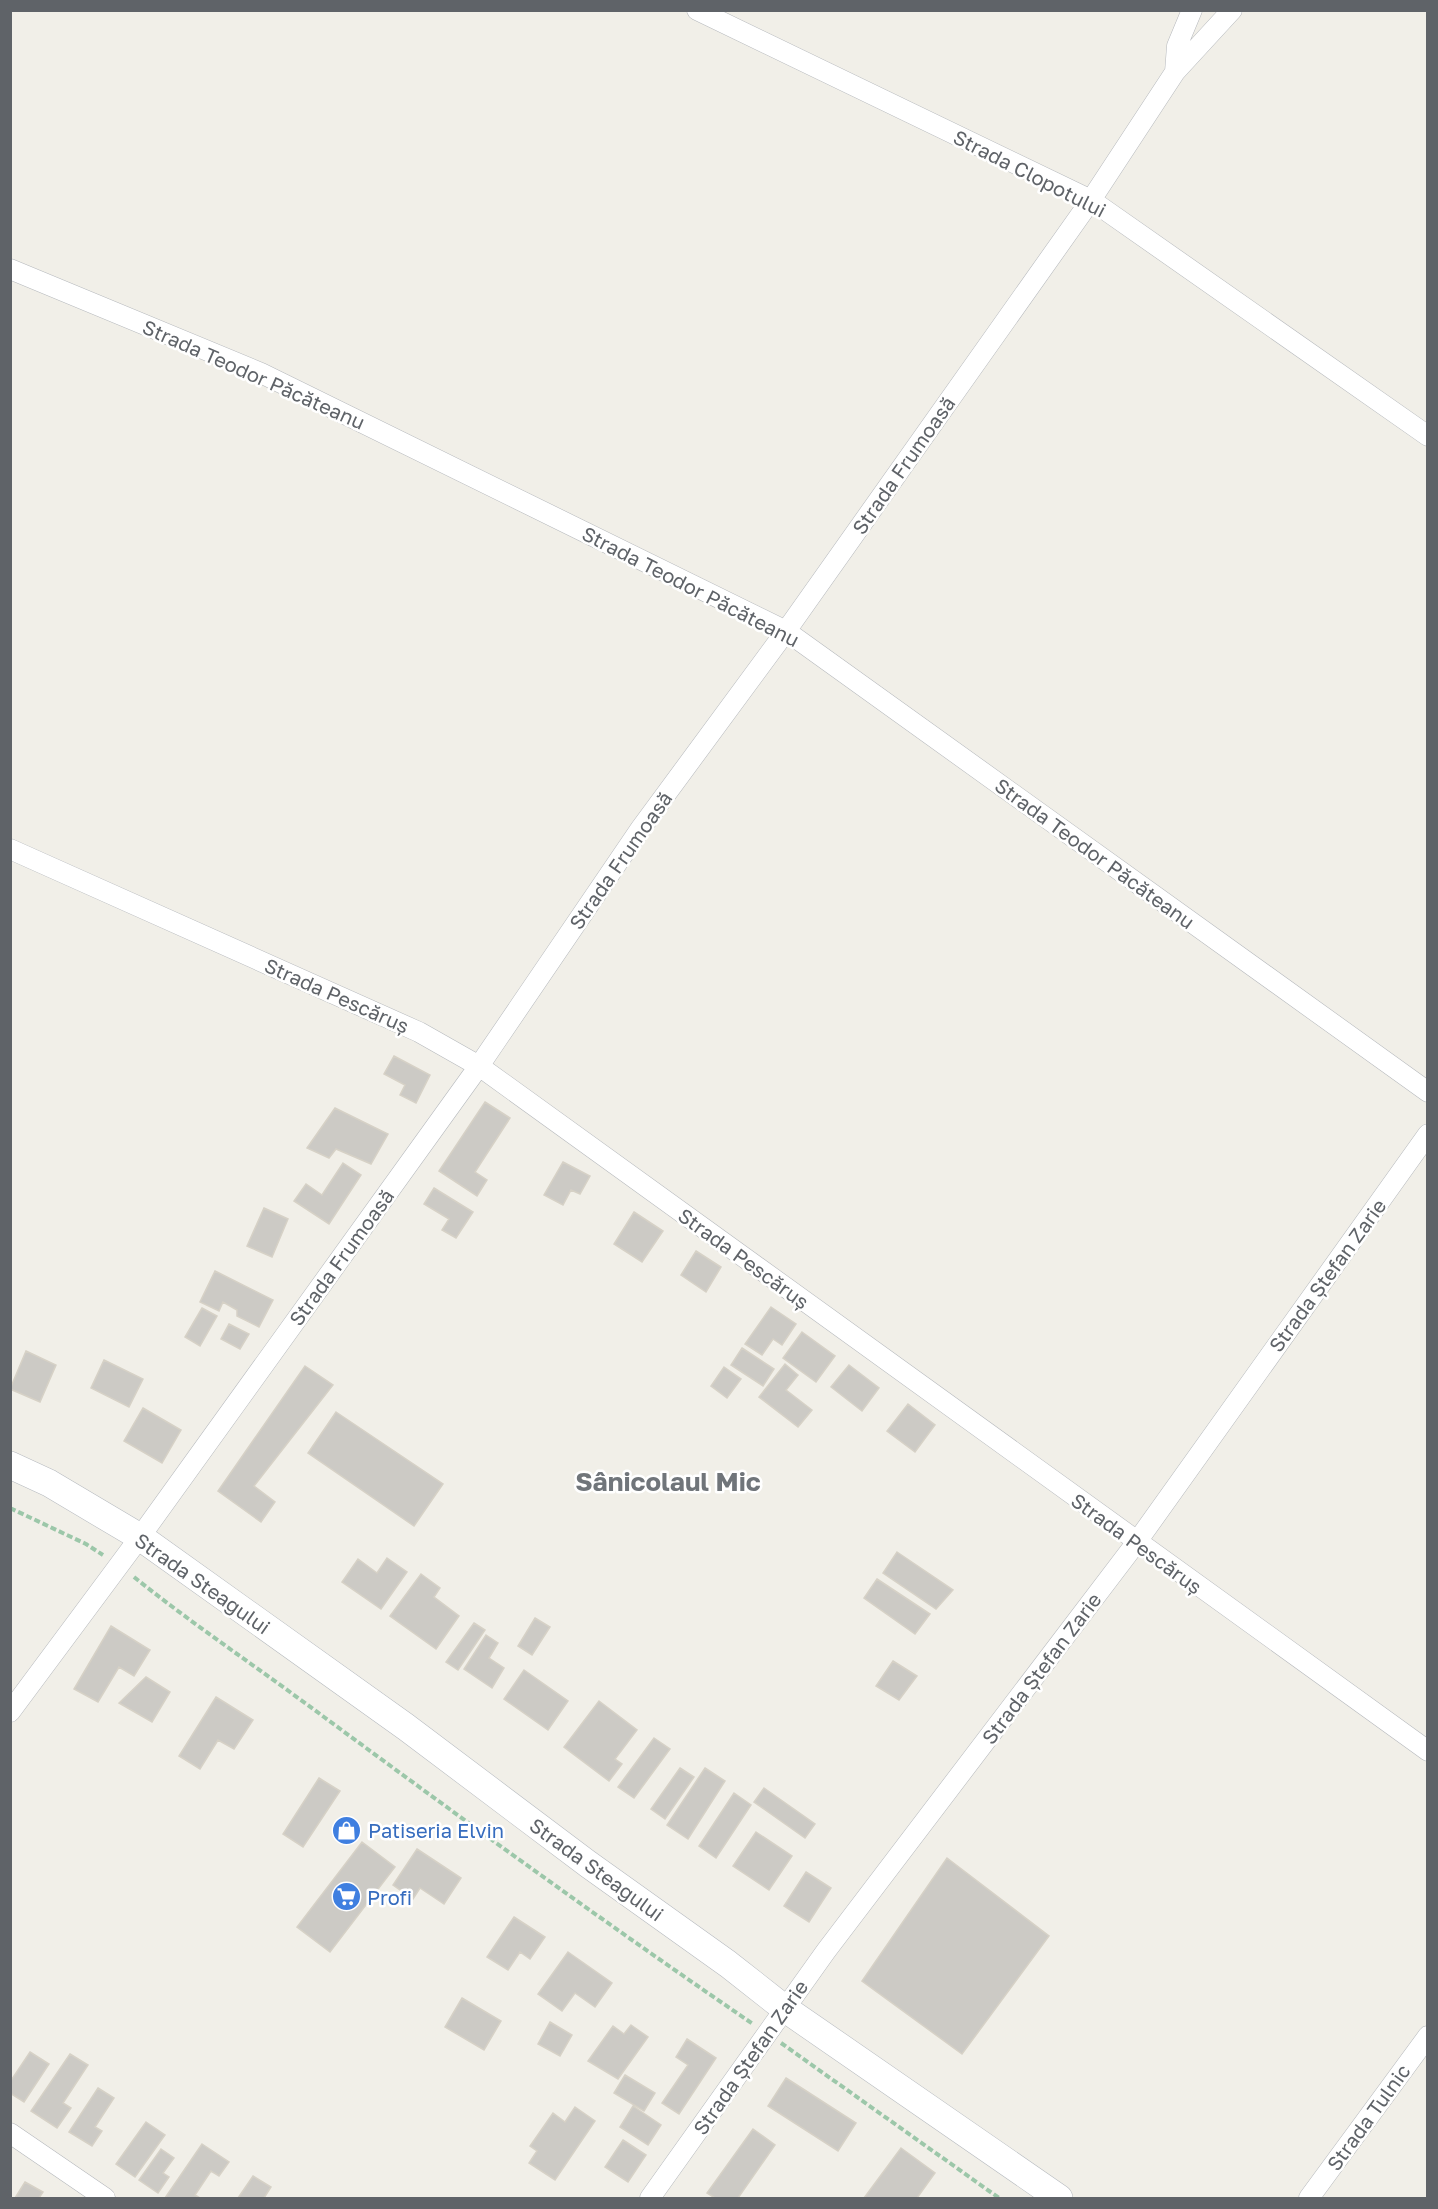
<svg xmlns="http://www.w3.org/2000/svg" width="1438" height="2209" font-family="'Golos Text',sans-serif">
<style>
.building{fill:#cccac5;stroke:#d6d1c6;stroke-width:1.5}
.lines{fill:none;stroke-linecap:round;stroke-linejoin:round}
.street-casing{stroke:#b5b8bc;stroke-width:21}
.secondary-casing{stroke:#b6babf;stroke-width:28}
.path{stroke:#9cc7a9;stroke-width:4;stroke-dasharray:6 3;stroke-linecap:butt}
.street{stroke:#fff;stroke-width:20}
.secondary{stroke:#fff;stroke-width:27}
.labels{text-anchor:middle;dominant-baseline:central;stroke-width:5;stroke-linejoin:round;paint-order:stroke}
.street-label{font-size:20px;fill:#5f6368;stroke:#fff}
.shop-label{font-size:20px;fill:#366cbe;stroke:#fff;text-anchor:start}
.district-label{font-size:26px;font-weight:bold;fill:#70757a;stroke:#fff}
</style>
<rect width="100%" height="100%" fill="#f1efe8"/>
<path class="building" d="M394,1056L430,1075L416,1103L400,1095L405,1085L384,1074Z
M485,1102L510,1118L475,1172L487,1180L477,1196L439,1171Z
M335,1108L388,1134L371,1164L336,1149L329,1158L307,1148Z
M563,1162L590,1176L580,1194L571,1190L563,1205L544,1195Z
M343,1163L361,1175L329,1224L294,1201L306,1184L322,1195Z
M434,1188L473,1212L456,1238L442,1230L449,1219L424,1204Z
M264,1208L288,1219L272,1257L247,1246Z
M634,1212L663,1231L642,1262L614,1244Z
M696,1251L721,1267L706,1292L681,1275Z
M215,1271L273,1300L259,1327L237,1316V1310L223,1302L219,1311L200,1302Z
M771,1307L796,1324L782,1345L773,1339L762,1355L745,1344Z
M202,1308L217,1316L200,1346L185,1337Z
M229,1324L249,1334L240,1349L221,1339Z
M802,1332L835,1356L816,1382L783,1358Z
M742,1348L774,1369L763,1386L731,1365Z
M26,1351L56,1365L40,1402L10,1389Z
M104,1360L143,1379L129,1407L91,1388Z
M785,1364L798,1375L786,1390L812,1410L798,1427L759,1397Z
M849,1365L879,1388L862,1411L831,1387Z
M305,1366L333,1385L254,1486L275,1502L261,1522L218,1491Z
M724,1367L741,1379L727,1398L711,1386Z
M908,1404L935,1425L915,1452L887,1431Z
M143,1408L181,1430L162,1463L124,1441Z
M336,1412L443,1484L414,1526L308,1453Z
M897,1552L953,1590L936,1609L883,1573Z
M387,1558L407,1572L381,1609L342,1582L358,1559L377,1573Z
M421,1574L440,1588L434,1597L459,1616L436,1649L390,1616Z
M877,1579L930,1614L915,1634L864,1598Z
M535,1618L550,1627L532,1655L518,1646Z
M474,1623L485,1630L458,1670L446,1662Z
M111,1626L150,1650L134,1676L119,1667L98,1702L74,1689Z
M486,1635L498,1643L489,1658L504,1668L492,1688L464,1669Z
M893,1661L917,1676L899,1700L876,1686Z
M524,1670L568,1701L548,1730L504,1699Z
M146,1677L170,1692L152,1722L119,1703Z
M216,1697L253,1720L234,1749L218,1740L200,1769L179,1756Z
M599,1701L637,1730L615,1759L622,1764L609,1781L564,1747Z
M654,1738L670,1749L634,1798L618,1787Z
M680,1768L694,1777L665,1819L651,1809Z
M705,1768L725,1781L688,1839L667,1825Z
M319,1778L340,1791L303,1847L283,1834Z
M764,1788L815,1824L805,1838L754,1802Z
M734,1793L751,1805L716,1858L699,1846Z
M346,1818L358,1826L348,1842L335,1833Z
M756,1832L792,1856L769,1890L733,1866Z
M362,1842L395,1867L330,1952L297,1927Z
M417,1849L461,1878L444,1904L420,1888L413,1899L393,1885Z
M947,1858L1049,1936L962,2054L862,1981Z
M806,1872L831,1888L809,1922L784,1906Z
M514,1917L545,1937L530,1959L520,1952L508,1970L487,1957Z
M568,1952L612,1983L595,2007L575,1993L562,2011L538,1994Z
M462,1998L501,2021L484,2050L445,2027Z
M550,2022L572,2035L560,2056L538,2044Z
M631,2025L648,2037L618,2079L588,2061L613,2026L624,2034Z
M687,2039L716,2058L679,2114L662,2103L688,2065L676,2057Z
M30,2052L49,2064L24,2102L10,2093V2082Z
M70,2054L88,2065L63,2103L71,2108L57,2128L31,2111Z
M625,2075L655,2093L644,2111L614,2093Z
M786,2078L856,2123L838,2151L768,2106Z
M98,2088L114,2098L95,2127L102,2131L92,2146L69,2132Z
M633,2106L661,2125L648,2145L620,2127Z
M575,2107L595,2121L555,2180L529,2163L537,2151L530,2146L553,2113L565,2122Z
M146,2122L165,2135L135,2177L116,2164Z
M753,2129L775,2145L738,2198H715L707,2193Z
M623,2140L646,2155L628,2182L605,2167Z
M202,2144L229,2162L219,2176L211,2171L195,2195L200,2198H165Z
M901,2148L935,2173L917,2198H864Z
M161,2149L174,2158L163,2173L169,2177L158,2193L139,2180Z
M253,2176L271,2187L264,2198H238Z
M25,2182L43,2192L39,2198H15Z"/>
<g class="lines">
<defs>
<path id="street" d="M697,10L1091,200L1428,436
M1175,72L1177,46L1192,10
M10,269L261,373L786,631L1428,1092
M10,849L419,1032L479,1066L1428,1751
M10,1712L140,1537L479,1066L641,828L786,631L1091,200L1175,72L1232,10
M10,2133L105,2198
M650,2198L826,1951L1136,1543L1428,1134
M1309,2198L1428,2036"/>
<path id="secondary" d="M10,1465L49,1483L140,1537L406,1727L588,1864L728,1964L784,2008L1059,2198"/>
</defs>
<use href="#street" class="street-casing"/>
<use href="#secondary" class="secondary-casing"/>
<path class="path" d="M10,1508L86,1544L103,1555
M134,1577C195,1626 261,1670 324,1717C465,1821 608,1925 753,2024
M781,2043L999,2198"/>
<use href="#street" class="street"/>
<use href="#secondary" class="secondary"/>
</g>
<defs>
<symbol id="shop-disc" viewBox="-11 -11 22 22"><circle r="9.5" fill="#3f7fe0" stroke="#fff"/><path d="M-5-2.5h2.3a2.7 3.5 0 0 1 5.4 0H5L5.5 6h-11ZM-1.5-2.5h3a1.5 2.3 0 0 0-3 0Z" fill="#fff"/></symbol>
<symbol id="supermarket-disc" viewBox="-11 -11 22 22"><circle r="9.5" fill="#3f7fe0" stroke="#fff"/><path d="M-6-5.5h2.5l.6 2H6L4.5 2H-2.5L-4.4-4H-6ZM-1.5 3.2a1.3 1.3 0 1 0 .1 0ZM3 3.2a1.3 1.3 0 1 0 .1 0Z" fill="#fff"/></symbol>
</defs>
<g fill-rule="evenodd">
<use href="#shop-disc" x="330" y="1814" width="33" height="33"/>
<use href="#supermarket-disc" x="330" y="1880" width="33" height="33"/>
</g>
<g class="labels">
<g class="street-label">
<text transform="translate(1030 173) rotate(27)">Strada Clopotului</text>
<text transform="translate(254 374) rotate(24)">Strada Teodor Păcăteanu</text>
<text transform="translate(903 465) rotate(-55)">Strada Frumoasă</text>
<text transform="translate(691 586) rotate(27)">Strada Teodor Păcăteanu</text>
<text transform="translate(1095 853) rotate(36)">Strada Teodor Păcăteanu</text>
<text transform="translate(620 860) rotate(-55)">Strada Frumoasă</text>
<text transform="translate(337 995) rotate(24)">Strada Pescăruș</text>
<text transform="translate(341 1257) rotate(-54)">Strada Frumoasă</text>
<text transform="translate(744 1258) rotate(36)">Strada Pescăruș</text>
<text transform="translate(1327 1275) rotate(-54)">Strada Ștefan Zarie</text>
<text transform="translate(1137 1543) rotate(36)">Strada Pescăruș</text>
<text transform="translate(203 1583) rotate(35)">Strada Steagului</text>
<text transform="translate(1041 1668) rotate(-53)">Strada Ștefan Zarie</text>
<text transform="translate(597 1869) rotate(36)">Strada Steagului</text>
<text transform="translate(750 2057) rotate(-55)">Strada Ștefan Zarie</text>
<text transform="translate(1368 2117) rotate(-54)">Strada Tulnic</text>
</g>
<g class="shop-label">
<text x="368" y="1830">Patiseria Elvin</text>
<text x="367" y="1897">Profi</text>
</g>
<g class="district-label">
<text x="668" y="1481">Sânicolaul Mic</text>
</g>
</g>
<rect width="1438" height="2209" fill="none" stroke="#5f6368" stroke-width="24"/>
</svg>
